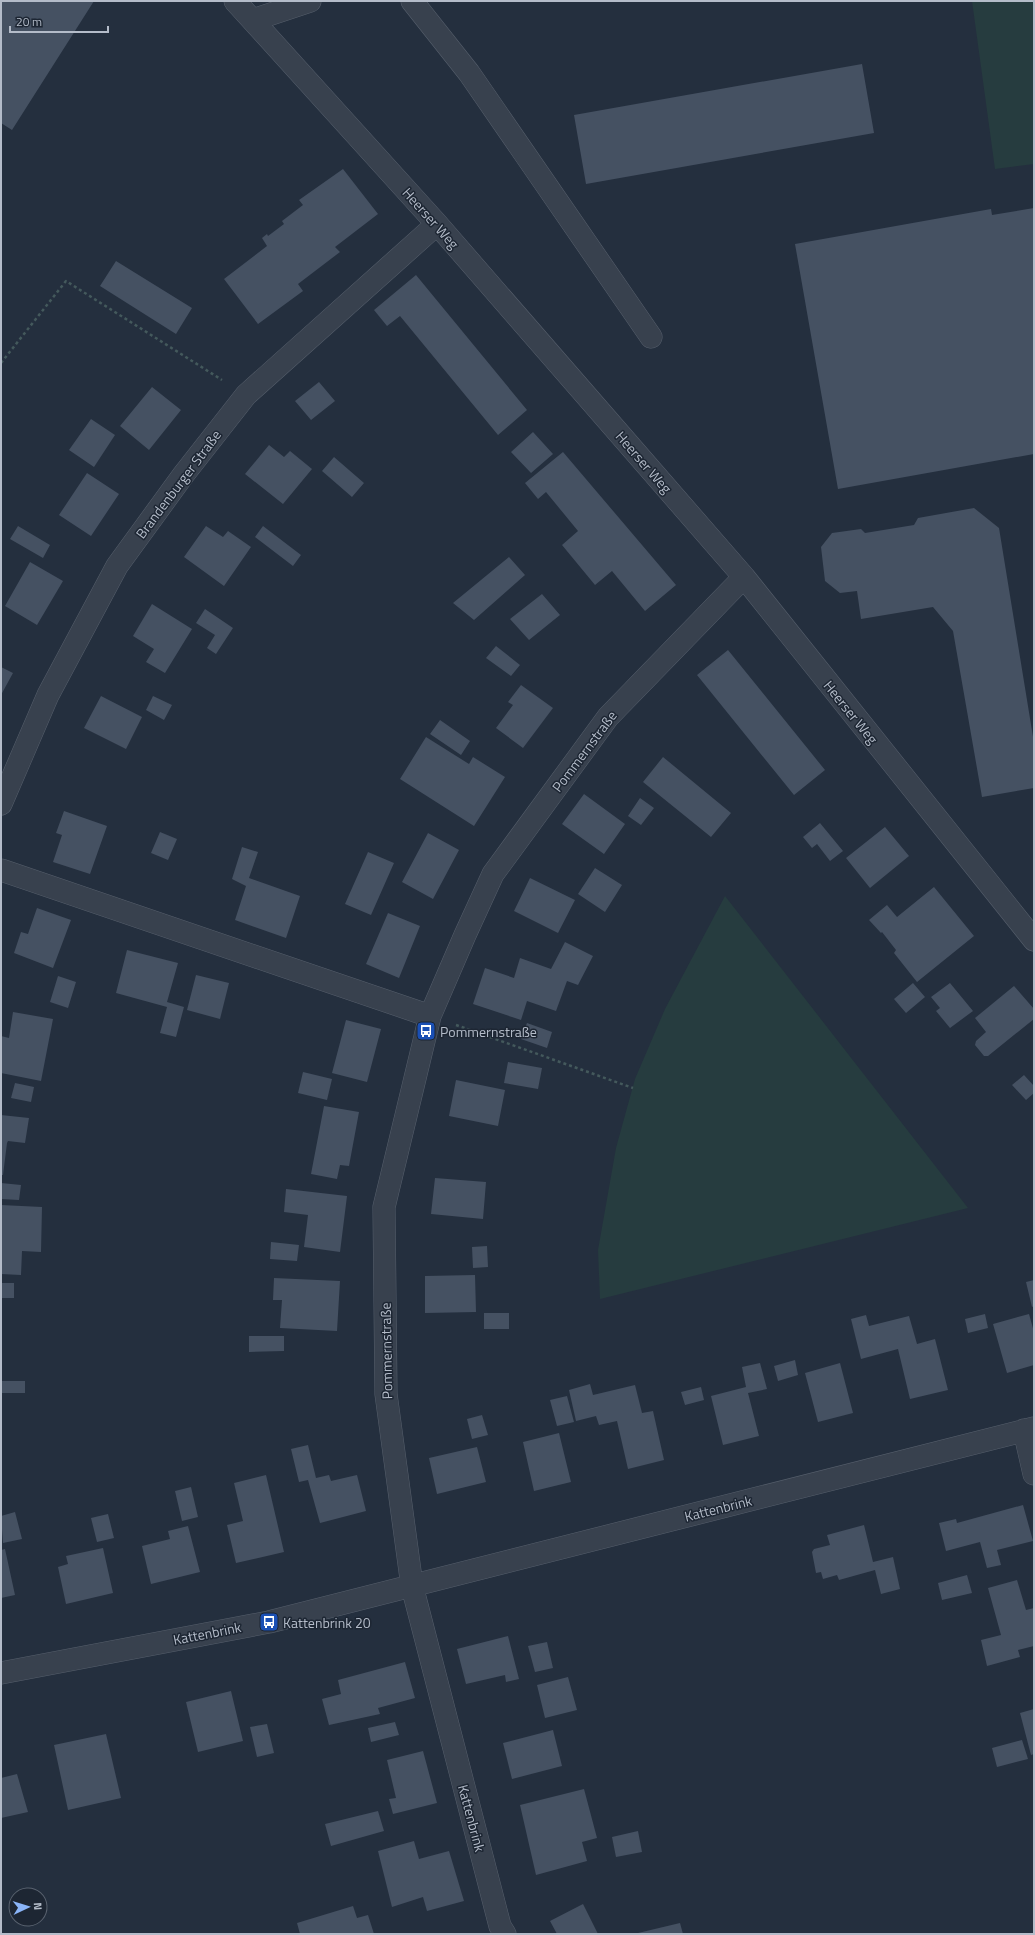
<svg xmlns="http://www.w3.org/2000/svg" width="1035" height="1935" font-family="'Titillium Web',sans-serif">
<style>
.green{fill:#263c3f}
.building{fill:#455162}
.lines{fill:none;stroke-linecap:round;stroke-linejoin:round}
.minor-casing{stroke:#565f6c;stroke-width:23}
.path{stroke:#44595c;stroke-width:2.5;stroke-dasharray:3 3;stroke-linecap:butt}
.minor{stroke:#38414e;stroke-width:22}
.labels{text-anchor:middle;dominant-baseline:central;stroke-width:3;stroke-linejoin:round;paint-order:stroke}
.street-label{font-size:14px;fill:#b4bcc9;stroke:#1d2633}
.poi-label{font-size:14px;fill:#b4bcc9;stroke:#1d2633;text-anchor:start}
</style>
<rect width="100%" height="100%" fill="#242f3e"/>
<path class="green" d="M972,1H1034V164L995,169Z
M725,896L968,1208L600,1299L598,1250L616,1148L635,1079L665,1009Z"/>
<path class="building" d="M1,1H94L12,130L1,123Z
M862,64L874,133L586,184L574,115Z
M343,169L378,214L335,247L340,252L298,284L303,291L258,324L224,279L267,246L262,238L267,234L268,236L284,224L282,221L303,205L299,200Z
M1034,208V454L838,489L795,244L991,209L992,215Z
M116,261L192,308L176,334L100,286Z
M416,275L527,410L498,435L400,316L387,326L374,310Z
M319,382L335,401L311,420L295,401Z
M152,387L181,410L149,450L120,426Z
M91,419L115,435L94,467L69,450Z
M533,432L553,454L531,473L511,452Z
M269,445L284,457L290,451L312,469L283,504L245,474Z
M563,452L676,585L645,611L612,571L595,585L562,545L578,531L546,492L538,499L525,483Z
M334,457L364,483L352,497L322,471Z
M87,473L119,494L91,536L59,515Z
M974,508L999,528L1034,743V788L982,797L953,631L933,607L861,619L857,591L840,593L825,581L821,547L832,533L861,529L865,533L914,525L918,518Z
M18,526L50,545L43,558L10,539Z
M206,526L223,537L228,531L251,547L224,586L184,557Z
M263,526L301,555L293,566L255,537Z
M509,557L525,575L474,620L453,603Z
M30,562L63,581L37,625L5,606Z
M542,594L560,615L529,640L510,619Z
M152,604L192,629L165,673L146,662L154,649L133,636Z
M205,609L233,628L216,654L207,648L215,635L196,623Z
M496,646L520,665L511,676L486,658Z
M728,650L825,770L794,795L697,675Z
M1,667L13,673L1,695Z
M521,685L553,708L523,748L496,728L513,705L508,702Z
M101,696L142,717L126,749L84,728Z
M153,696L172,705L164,720L146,710Z
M440,720L470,741L461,755L430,734Z
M426,737L469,764L473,757L505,777L474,826L400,779Z
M663,757L731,813L711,837L643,782Z
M584,794L625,824L604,854L562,824Z
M640,798L654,808L641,825L628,816Z
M64,811L107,826L90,874L53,862L62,835L56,833Z
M820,823L843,851L830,861L817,844L812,848L803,837Z
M885,827L909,856L870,888L846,858Z
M160,832L177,839L168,860L151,853Z
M428,833L459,850L433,899L402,882Z
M242,847L258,852L249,878L300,896L286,938L235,920L246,886L232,879Z
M368,852L394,863L371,915L345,904Z
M595,868L622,885L605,912L578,894Z
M530,878L575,900L558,933L514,911Z
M934,887L974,936L917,982L894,953L896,950L882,932L881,933L869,920L887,905L897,917Z
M37,908L71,920L53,968L14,953L21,932L28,934Z
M388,913L420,926L399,978L366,964Z
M565,942L593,956L578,985L567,981L556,1011L527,1001L521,1020L473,1004L485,968L514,978L520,958L551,969Z
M127,950L178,963L167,1002L184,1007L176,1037L160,1033L167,1007L116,993Z
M196,975L229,983L220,1019L187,1010Z
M58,976L76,982L68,1008L50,1002Z
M913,983L925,997L906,1013L894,999Z
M950,983L973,1011L950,1028L936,1011L940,1008L931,997Z
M1014,986L1034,1009V1019L988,1056H984L975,1045L976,1041L986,1032L975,1018Z
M13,1012L53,1019L41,1081L1,1073V1036L9,1038Z
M346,1020L381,1029L367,1082L332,1073Z
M527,1023L552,1032L547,1048L521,1039Z
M508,1062L542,1068L538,1089L504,1083Z
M303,1072L332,1079L327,1100L298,1093Z
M1024,1075L1034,1086V1093L1026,1100L1012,1085Z
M456,1080L505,1090L498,1126L449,1116Z
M15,1083L34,1087L31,1102L11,1098Z
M324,1106L359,1112L349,1166L340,1165L337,1179L311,1174Z
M1,1115L29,1118L25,1143L8,1141L7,1143L3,1175H1Z
M435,1178L486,1182L483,1219L431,1214Z
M1,1183L21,1185L19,1200L1,1199Z
M286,1189L347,1196L340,1252L304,1247L308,1215L284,1212Z
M1,1205L42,1207L41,1252L22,1251L21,1275L1,1274Z
M271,1242L299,1245L297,1261L270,1259Z
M487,1246L488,1267L473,1268L472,1247Z
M475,1275L476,1312L425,1313V1276Z
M274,1278L340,1281L337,1331L280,1328L282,1300H273Z
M1034,1280V1306L1032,1307L1026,1282Z
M1,1283H14V1298H1Z
M484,1313H509V1329H484Z
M985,1314L988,1328L968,1333L965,1319Z
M1029,1314L1034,1332V1365L1007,1373L993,1324Z
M866,1315L869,1326L909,1316L917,1344L935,1339L948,1390L910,1399L898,1349L861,1359L851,1319Z
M249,1336H284V1351L249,1352Z
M795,1360L798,1375L778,1381L774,1366Z
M760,1363L767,1389L748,1393L759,1436L723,1445L711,1396L746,1387L742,1367Z
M840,1363L853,1413L818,1422L805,1373Z
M1,1381H25V1393H1Z
M590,1384L593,1395L635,1385L642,1413L653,1411L664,1460L628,1469L617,1421L599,1425L596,1416L576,1421L569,1390Z
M701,1387L704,1400L685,1405L681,1392Z
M567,1396L574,1422L557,1426L550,1400Z
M482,1415L488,1435L472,1439L467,1419Z
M559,1433L571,1482L534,1491L523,1442Z
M308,1445L316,1478L329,1475L331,1481L357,1475L366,1511L320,1523L308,1480L299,1482L291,1449Z
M477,1447L486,1482L437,1494L429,1458Z
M266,1475L284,1552L236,1563L227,1525L243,1521L234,1483Z
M191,1487L198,1517L182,1521L175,1491Z
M1023,1505L1033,1541L997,1550L1001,1565L987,1568L980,1542L946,1551L939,1523L956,1519L957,1523Z
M15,1512L22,1539L3,1543L1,1516Z
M108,1514L114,1538L97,1542L91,1518Z
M864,1525L873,1562L893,1557L900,1589L881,1594L875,1570L839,1580L837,1575L823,1579L821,1572L816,1573L812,1552L814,1549L830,1545L827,1535Z
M188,1526L200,1572L151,1584L142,1546L170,1539L168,1531Z
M103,1548L113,1593L66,1604L58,1567L68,1564L66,1556Z
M5,1549L15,1595L1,1598V1550Z
M967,1575L972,1593L942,1600L938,1583Z
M1017,1580L1026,1610L1034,1608V1646L1018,1650L1020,1657L987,1666L981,1640L1001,1635L988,1588Z
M508,1636L519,1679L506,1682L505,1675L466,1684L457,1649Z
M547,1642L553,1668L535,1672L528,1646Z
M405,1662L415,1698L378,1708L380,1714L329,1725L322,1699L341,1694L338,1680Z
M568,1677L577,1710L545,1718L537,1685Z
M231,1691L243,1741L198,1752L186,1702Z
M1034,1709V1754L1031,1755L1020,1713Z
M395,1722L399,1735L371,1742L368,1728Z
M267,1724L274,1753L257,1757L250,1727Z
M553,1730L562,1766L512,1779L503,1743Z
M106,1734L121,1798L68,1810L54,1745Z
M1022,1740L1028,1759L997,1767L992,1748Z
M423,1751L437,1803L393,1814L389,1799L396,1798L387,1760Z
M17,1774L28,1812L1,1818V1778Z
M584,1789L597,1838L582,1842L587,1861L536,1875L520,1805Z
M378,1811L384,1831L331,1846L325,1824Z
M638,1831L642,1852L616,1857L612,1837Z
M414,1841L419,1859L449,1851L464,1901L427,1911L423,1897L392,1907L378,1851Z
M583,1904L598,1934H557L550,1921Z
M353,1906L357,1918L368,1915L374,1934H300L297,1923Z
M680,1923L683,1934H638V1933Z"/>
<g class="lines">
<defs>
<path id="minor" d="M235,1L437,224L744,577L1034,940
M412,1L469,73L651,337
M253,20L310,1
M1,804L48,695L117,566L184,474L246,395L437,224
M1,870L430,1016
M1024,1430L1034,1474
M1,1673L269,1622L1034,1428
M505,1934L500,1926L412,1586L386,1394L384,1207L430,1016L465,935L493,874L608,717L744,577"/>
</defs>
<use href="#minor" class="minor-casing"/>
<path class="path" d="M1,363L66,281L222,380
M456,1025L633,1088"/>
<use href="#minor" class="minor"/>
</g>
<defs>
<symbol id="bus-square" viewBox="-11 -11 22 22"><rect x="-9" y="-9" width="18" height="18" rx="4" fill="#1a4fb4" stroke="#1d2633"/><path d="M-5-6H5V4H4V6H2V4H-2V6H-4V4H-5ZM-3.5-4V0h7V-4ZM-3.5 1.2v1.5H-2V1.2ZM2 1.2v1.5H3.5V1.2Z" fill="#fff"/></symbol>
</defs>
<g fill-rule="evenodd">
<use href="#bus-square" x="415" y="1020" width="22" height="22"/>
<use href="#bus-square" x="258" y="1611" width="22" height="22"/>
</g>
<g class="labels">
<g class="street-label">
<text transform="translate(431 218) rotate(48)">Heerser Weg</text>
<text transform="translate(644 462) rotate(49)">Heerser Weg</text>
<text transform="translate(178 484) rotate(-53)">Brandenburger Straße</text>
<text transform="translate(851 712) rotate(51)">Heerser Weg</text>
<text transform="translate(584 751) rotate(-53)">Pommernstraße</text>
<text transform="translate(386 1351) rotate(-91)">Pommernstraße</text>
<text transform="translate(718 1508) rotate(-14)">Kattenbrink</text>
<text transform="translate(207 1633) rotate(-11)">Kattenbrink</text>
<text transform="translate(472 1818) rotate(75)">Kattenbrink</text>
</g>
<g class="poi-label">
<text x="440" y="1031">Pommernstraße</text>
<text x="283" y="1622">Kattenbrink 20</text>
</g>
</g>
<rect width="1035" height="1935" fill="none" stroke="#b4bcc9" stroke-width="4"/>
<g transform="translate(28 1907) rotate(86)"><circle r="19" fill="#1d2633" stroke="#59626f"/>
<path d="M0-3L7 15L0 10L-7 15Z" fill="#8ab4f8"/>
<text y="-6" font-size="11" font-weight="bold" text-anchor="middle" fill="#b4bcc9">N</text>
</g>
<path d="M10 26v6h98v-6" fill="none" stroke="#b4bcc9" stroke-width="2"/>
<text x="16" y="26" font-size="12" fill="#b4bcc9" stroke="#1d2633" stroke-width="3" paint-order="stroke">20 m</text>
</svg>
